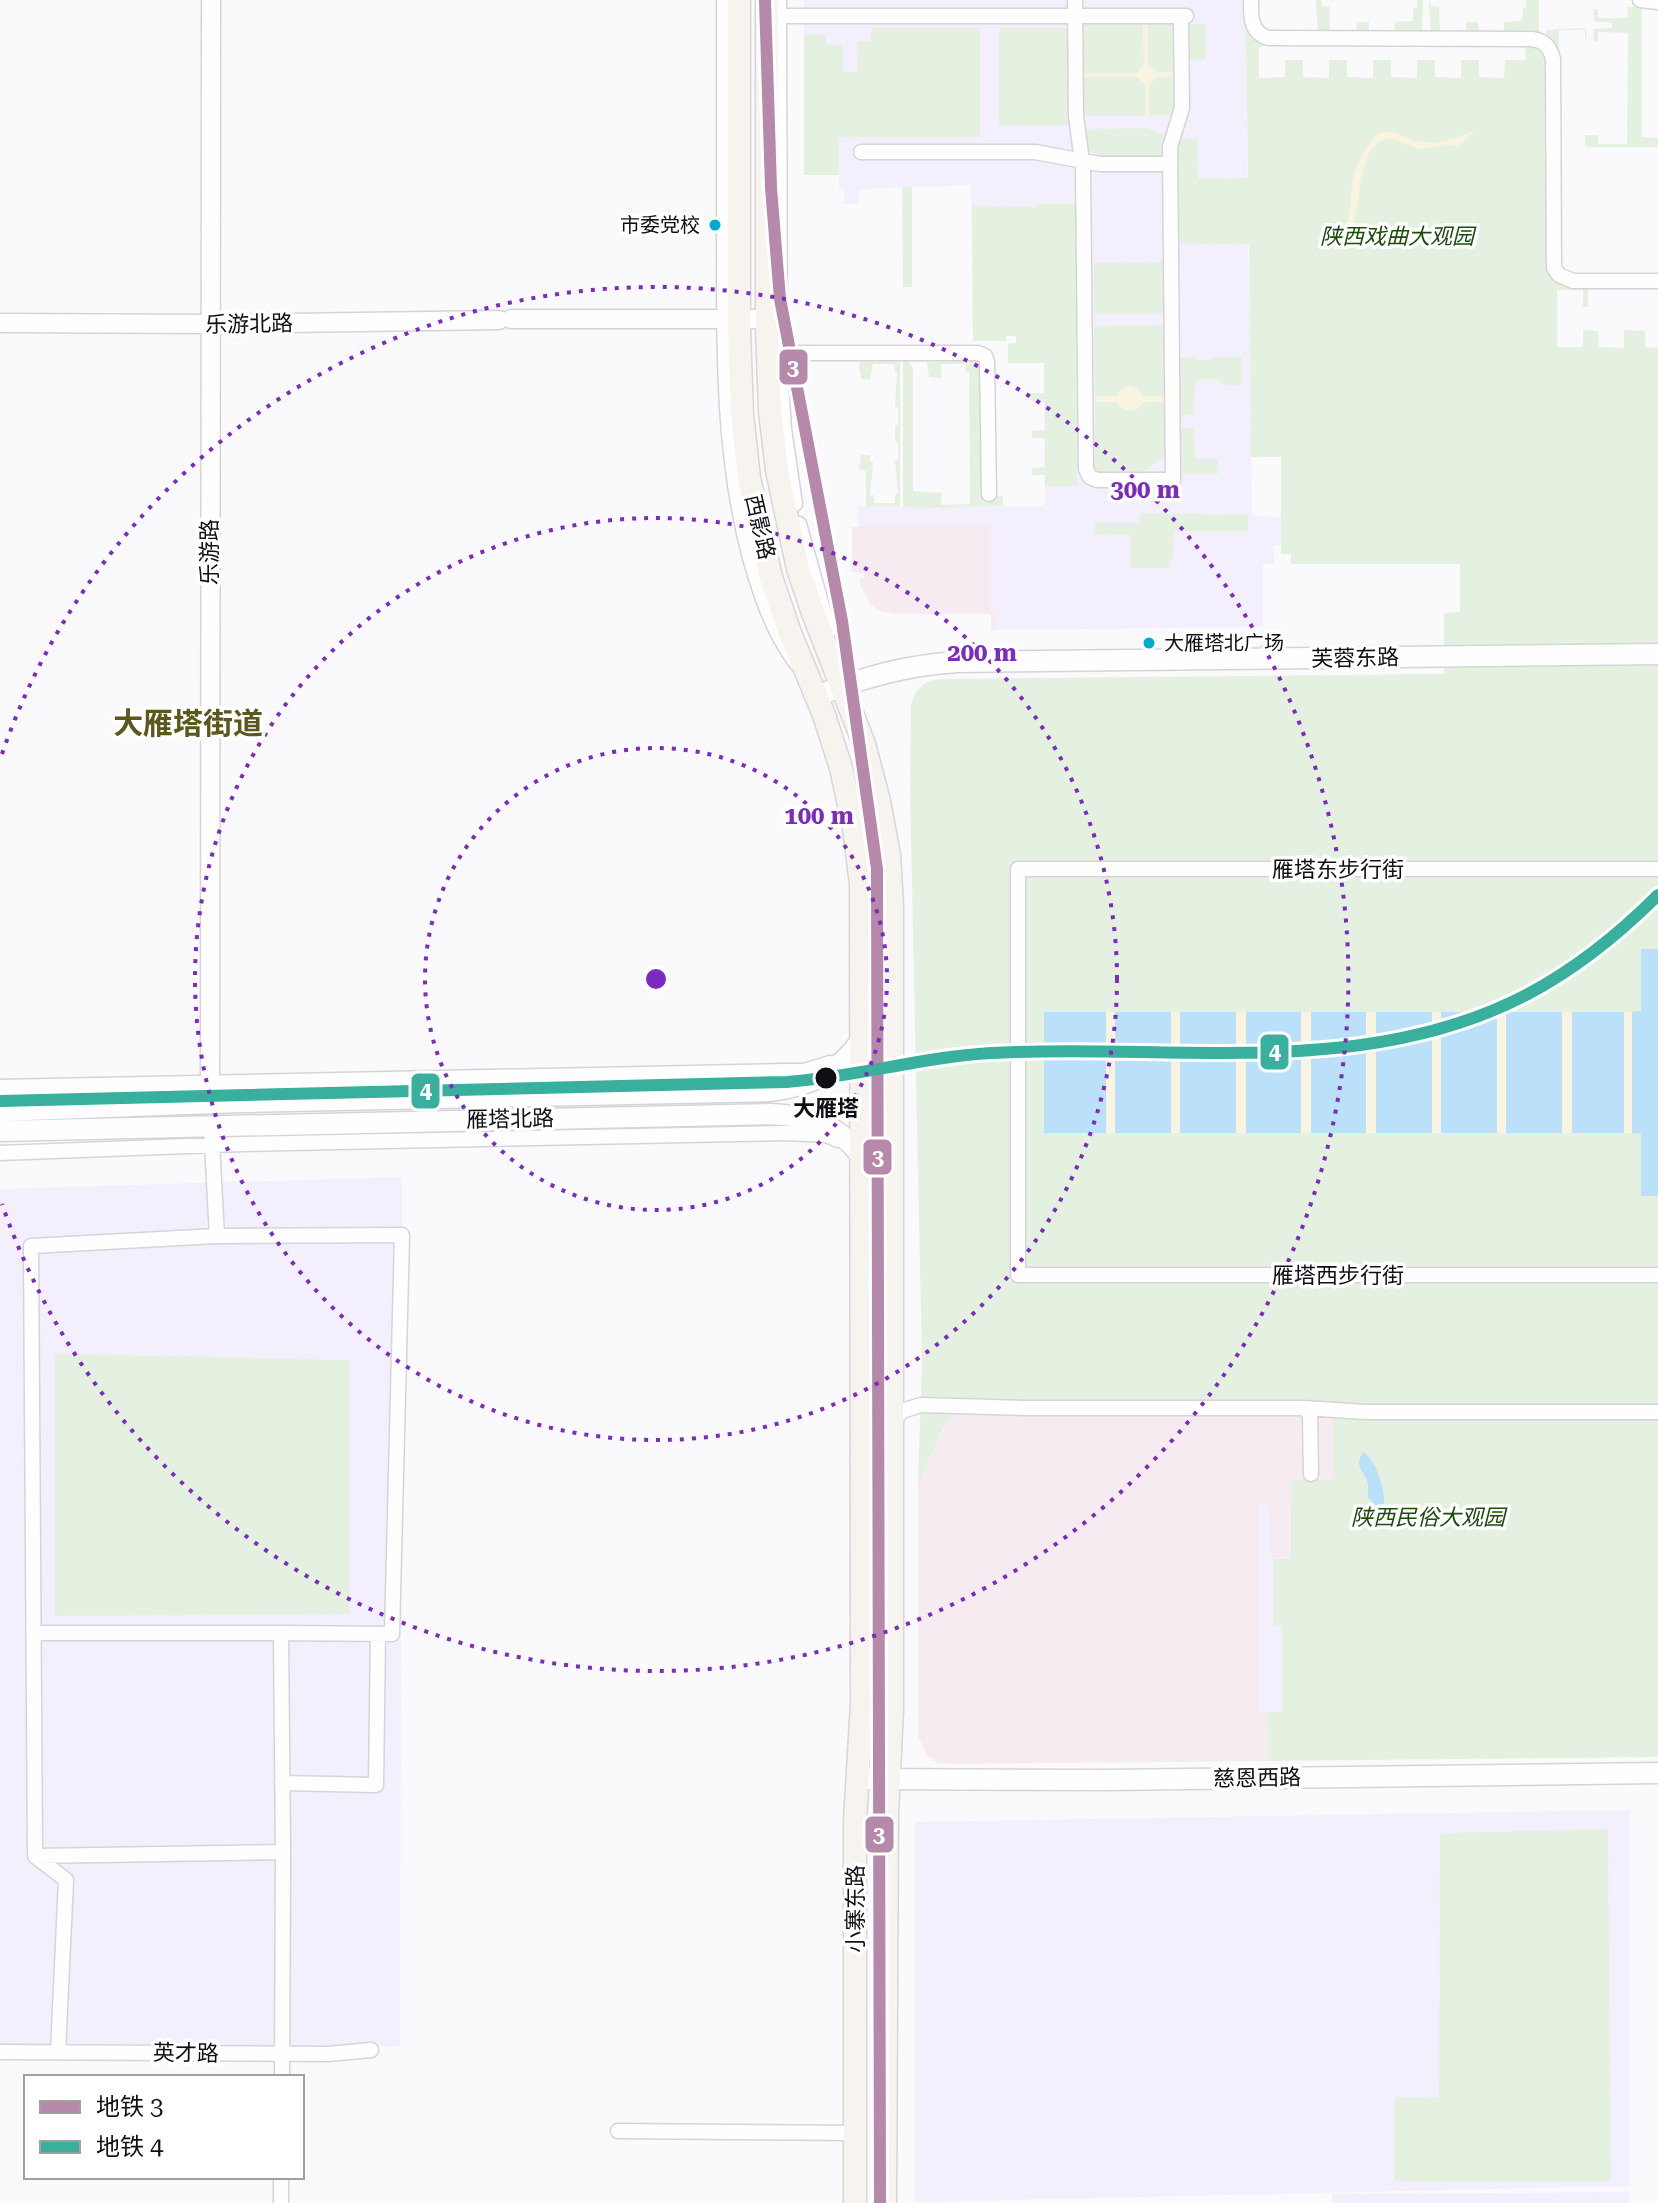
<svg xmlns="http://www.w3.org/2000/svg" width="1658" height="2203" font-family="'Roboto Serif','Noto Sans SC',serif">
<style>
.commercial{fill:#f6ebf1}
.built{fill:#f4effd}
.green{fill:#e4f1e1;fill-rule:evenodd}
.sand{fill:#f9f4e0}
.water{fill:#bae0fa}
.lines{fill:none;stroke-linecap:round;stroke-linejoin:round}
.minor-casing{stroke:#d6d4d9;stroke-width:17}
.tertiary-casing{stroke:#d6d4d9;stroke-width:21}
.secondary-casing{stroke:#d6d4d9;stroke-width:23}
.primary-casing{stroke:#d7d6d8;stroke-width:25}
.minor{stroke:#fefefe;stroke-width:14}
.tertiary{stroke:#fefefe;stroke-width:18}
.secondary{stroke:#fefefe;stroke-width:20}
.primary{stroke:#f7f3ef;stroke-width:22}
.metro-1-casing{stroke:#fff;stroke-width:18}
.metro-2-casing{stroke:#fff;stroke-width:18}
.metro-1{stroke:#b688a9;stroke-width:12}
.metro-2{stroke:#39b09e;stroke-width:12}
.ring{fill:none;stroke:#7b2cbf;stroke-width:4;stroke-dasharray:4 8}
.bus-dot{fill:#00a9ce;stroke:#fff;stroke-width:3}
.stop-dot{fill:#110e16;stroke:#fff;stroke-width:3}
.labels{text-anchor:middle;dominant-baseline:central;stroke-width:7;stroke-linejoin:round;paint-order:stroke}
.bus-label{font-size:20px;fill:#110e16;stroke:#fff;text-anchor:end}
.park-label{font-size:22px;font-style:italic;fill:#1b4c0c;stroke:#fff}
.street-label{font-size:22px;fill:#110e16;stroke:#fff}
.stop-label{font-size:22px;font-weight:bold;fill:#110e16;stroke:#fff}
.district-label{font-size:30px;font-weight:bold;fill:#5a581c;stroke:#fff}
.centre{fill:#7b2cbf;stroke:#fff;stroke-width:4}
.ring-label{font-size:24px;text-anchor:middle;font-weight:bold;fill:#7b2cbf;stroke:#fff;stroke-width:7;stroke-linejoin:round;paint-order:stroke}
.line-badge{stroke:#fff;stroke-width:3}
.badge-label{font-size:22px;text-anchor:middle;font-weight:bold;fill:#fff}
</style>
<rect width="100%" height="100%" fill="#faf9fb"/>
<path class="commercial" d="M858,506L996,507V630H991V614H896L882,612L870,604L860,585V578H864V573L852,572V527H858Z
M1333,1398V1480L1291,1559L1267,1713L1268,1761L947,1764L936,1762L927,1755L918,1736V1485L948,1420L963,1413Z"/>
<path class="built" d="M804,0H1245L1252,516L1281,517V545H1274V564H1263V627L996,630V610H991V525H865L864,527H858V506H910L911,508L1045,506L1044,363H1008V344L1016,343V336H1006V341H973L971,185L859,189V204H844V189H839V175H804Z
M402,1177L400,2046L0,2054V1189Z
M1258,1504H1267L1270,1507V1557L1289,1556V1507H1291V1559L1273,1560L1274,1626H1282V1712H1258Z
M1630,1810V2186L915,2202V1822Z
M1630,2192V2203H1332V2194Z"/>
<path class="green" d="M1245,0L1257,37L1531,42L1548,54L1549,262L1588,288V307H1583V290H1557V347H1583V330L1598,331L1599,347L1624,348V330L1645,331V347L1658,348V1757L1268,1761L1267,1712H1282V1626H1273V1559H1291V1480L1333,1479V1410L958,1414L948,1420L944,1427L918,1485L922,1362L910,789L911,705C915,690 922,682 938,679L1444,674V613L1460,612V564H1291V554H1281V457H1251L1249,244L1176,243L1174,139H1197L1198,179L1248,178ZM1264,43H1285V46H1308V43H1329V46H1352V43H1373V46H1396V43L1440,46V43H1461V46H1484V43H1505V46H1525L1526,60H1505L1504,78L1479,77V60H1461V78L1435,77V60H1417V78L1391,77V60H1373V78L1347,77V60H1329V78L1303,77V60H1285V77L1259,78V47L1264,46Z
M1316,0H1321L1322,6L1330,7V33L1356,34L1357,22H1369V33L1394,34L1395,22L1413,21V8L1417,7V0H1423L1422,34L1318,35Z
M1429,0L1431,6L1439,7L1440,33L1466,34V22H1478L1479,33L1504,34V22L1522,21L1523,8L1526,7V0H1539V33L1536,35H1431Z
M1628,7H1642V137L1658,138V147H1556L1546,30L1585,28L1587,31L1585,41V30H1559V147H1585V135H1598V144H1627L1628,33L1598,32V41H1593L1594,29L1612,28V23L1594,21L1593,9H1598V18H1627Z
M1082,24H1143L1144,65L1137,73H1083Z
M1148,24H1176V72H1156L1148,65Z
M1186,24H1206V59L1187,60Z
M871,28H980V137H839V175H804V35H826V45H843V72H857L858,41H871Z
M999,28H1069L1070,125H999Z
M1176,76L1177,115H1149V84L1156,77Z
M1083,77H1137L1145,84V116H1083Z
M1147,128L1165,135V160H1112L1087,151V129Z
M912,186V287H903L902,187Z
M1037,204H1075L1077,486H1045V475H1032V468L1045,467V438H1032V431L1045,430V401H1031V393H1044V363H1008V344L1016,343V336H1006V341H973L972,206L1036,207Z
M1166,262L1167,314H1094V263Z
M1167,325L1168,396H1095L1094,326Z
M1196,357V360H1210L1211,357H1242V385H1220V379H1196L1193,415H1177V358Z
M862,360H900V506H866V471L859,469L861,455H870V462H873L870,495H874V503H895V495L898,494L895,460H898V442L895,441V426L898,425V407H895L897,372H895L894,364H873L870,380L861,379L859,364Z
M903,360L909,362L913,369V491L942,493L941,505L970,504L969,372H966V364H941V378L929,377L927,362L976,360L980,362L984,496H1003V506L910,508L903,506Z
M1168,401L1167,455L1139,474L1098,473L1095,468V402H1117L1119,406H1141L1143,402Z
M1177,428H1194L1195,459H1218V474H1184L1179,472Z
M1140,513L1248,515V531H1174L1173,559L1170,560V568H1131V535L1095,534V523H1139Z
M55,1354L349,1360V1614L55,1616Z
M1608,1829L1611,2181H1394V2097H1439L1440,1833Z"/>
<path class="sand" d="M1143,24H1148V65L1156,72H1176V76L1156,77L1149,84V115L1145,116V84L1137,77H1083V73H1137L1144,65Z
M1475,130L1455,149L1456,146L1453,145L1419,149L1390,138C1354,145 1363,202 1353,226C1350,235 1344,240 1337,245L1336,252L1326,236L1330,238C1354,232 1349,205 1352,186C1355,170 1361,153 1371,141C1388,120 1402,140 1421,142C1439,144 1460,138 1475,130Z
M1130,386L1138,389L1143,396H1168V401L1143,402C1136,414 1124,414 1117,402H1095V396H1117L1122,389Z
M1106,1012H1115V1133H1106Z
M1171,1012H1180V1133H1171Z
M1236,1012H1246V1133H1236Z
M1301,1012H1311V1133H1301Z
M1366,1012H1376V1133H1366Z
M1432,1012H1441V1133H1432Z
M1497,1012H1506V1133H1497Z
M1562,1012H1572V1133H1562Z
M1624,1012H1632V1133H1624Z"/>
<path class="water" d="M1641,949H1658V1196H1641V1134L1632,1133V1012L1641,1011Z
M1044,1012H1106V1133H1044Z
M1115,1012H1171V1133H1115Z
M1180,1012H1236V1133H1180Z
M1246,1012H1301V1133H1246Z
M1311,1012H1366V1133H1311Z
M1376,1012H1432V1133H1376Z
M1441,1012H1497V1133H1441Z
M1506,1012H1562V1133H1506Z
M1572,1012H1624V1133H1572Z
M1363,1452C1377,1459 1389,1499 1382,1511L1368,1498C1367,1493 1369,1488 1368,1484C1365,1470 1353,1469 1363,1452Z"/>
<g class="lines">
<defs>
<path id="minor" d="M724,0C724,79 724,158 724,237C724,345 722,453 750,558C761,596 772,630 796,663
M779,0L780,371L784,429L795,504
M1075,0L1076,116L1083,169L1086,469L1090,477L1097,480H1173L1170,147L1182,108L1181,16
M1251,0C1251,17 1250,32 1268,38L1532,39C1545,41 1550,47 1553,59L1554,268L1559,275L1573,281H1658
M1640,0L1658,2
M771,16H1186
M861,152H1035L1100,164H1170
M780,353H978L985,356L987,362L989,494
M799,524L829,631
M1658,869H1018V1275H1658
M0,1087L785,1071H804L830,1063
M0,1153L241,1144L786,1133L826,1135L838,1140
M1304,1408L1365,1412H1658
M893,1422L902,1411L921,1405L1023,1408H1304L1310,1414L1311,1474
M35,1633H281
M282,1783L376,1785L378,1634
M35,1856L31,1246L217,1236
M0,2052L328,2054L371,2050
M58,2052L66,1880L35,1856L283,1852L281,1633L392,1634L402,1235L217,1236L211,1125
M282,2077L283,1852
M618,2131L855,2133
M281,2203V2177"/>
<path id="tertiary" d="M511,319H767
M0,323L210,324L499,320
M210,1103L211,0"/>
<path id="secondary" d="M817,696C864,677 907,665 958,662L1658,654
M0,1111L240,1102L770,1091C810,1086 839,1073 862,1039
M0,1131L770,1114C811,1116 837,1123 862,1157
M857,1779L1107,1780L1658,1773"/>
<path id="primary" d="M739,0V329L742,414L749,478L771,577L790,633L824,715L841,768L854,828L861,884L862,1704L855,1821V2203
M767,0V329L770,411L777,470L798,569L813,613L864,744L879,801L889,855L892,905V1710L887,1814L885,2203"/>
</defs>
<use href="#minor" class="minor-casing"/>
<use href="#tertiary" class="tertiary-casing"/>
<use href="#secondary" class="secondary-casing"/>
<use href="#primary" class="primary-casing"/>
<use href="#minor" class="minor"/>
<use href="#tertiary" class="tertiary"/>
<use href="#secondary" class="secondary"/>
<use href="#primary" class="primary"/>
<defs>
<path id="metro-1" d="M765,0L771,188L780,299L842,621L877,869L880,2203"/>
<path id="metro-2" d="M0,1101L787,1082C856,1077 922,1057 991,1053C1170,1043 1363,1081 1528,994C1577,968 1619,934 1658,895"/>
</defs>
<use href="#metro-1" class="metro-1-casing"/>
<use href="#metro-2" class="metro-2-casing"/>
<use href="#metro-1" class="metro-1"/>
<use href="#metro-2" class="metro-2"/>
</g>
<g class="ring">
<circle cx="656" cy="979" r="231"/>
<circle cx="656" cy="979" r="461"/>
<path d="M2 754A692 692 0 1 1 2 1204"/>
</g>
<g class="bus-dot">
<circle cx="715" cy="225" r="7"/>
<circle cx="1149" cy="643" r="7"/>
</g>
<circle class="stop-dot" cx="826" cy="1078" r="12"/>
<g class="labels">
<g class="bus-label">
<text x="700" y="225">市委党校</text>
<text x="1164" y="643" text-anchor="start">大雁塔北广场</text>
</g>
<g class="park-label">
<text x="1397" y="236">陕西戏曲大观园</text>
<text x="1428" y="1517">陕西民俗大观园</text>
</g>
<g class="street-label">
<text transform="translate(249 324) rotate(-1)">乐游北路</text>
<text transform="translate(760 527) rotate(77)">西影路</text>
<text transform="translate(209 552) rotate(-90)">乐游路</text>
<text transform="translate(1355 658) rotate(-1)">芙蓉东路</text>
<text x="1338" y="869">雁塔东步行街</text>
<text transform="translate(510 1119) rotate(-1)">雁塔北路</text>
<text x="1338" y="1275">雁塔西步行街</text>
<text transform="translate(1257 1778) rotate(-1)">慈恩西路</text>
<text transform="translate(855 1909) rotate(-90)">小寨东路</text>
<text transform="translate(186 2053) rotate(1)">英才路</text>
</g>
<g class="stop-label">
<text x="826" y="1108">大雁塔</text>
</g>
<g class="district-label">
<text x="188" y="723">大雁塔街道</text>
</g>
</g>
<circle cx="656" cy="979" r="12" class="centre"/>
<g class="ring-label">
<text x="1145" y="498">300 m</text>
<text x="982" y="661">200 m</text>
<text x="819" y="824">100 m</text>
</g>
<g class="line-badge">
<rect x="778" y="348" width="31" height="38" rx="8" fill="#b688a9"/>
<rect x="1259" y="1033" width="31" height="38" rx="8" fill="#39b09e"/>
<rect x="410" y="1072" width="31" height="38" rx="8" fill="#39b09e"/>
<rect x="862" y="1138" width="31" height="38" rx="8" fill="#b688a9"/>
<rect x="864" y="1815" width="31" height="39" rx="8" fill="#b688a9"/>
</g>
<g class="badge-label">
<text x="793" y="375">3</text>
<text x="1275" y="1059">4</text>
<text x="426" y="1098">4</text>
<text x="878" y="1165">3</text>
<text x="879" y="1842">3</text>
</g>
<rect x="24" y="2075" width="280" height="104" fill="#ffffff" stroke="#a09fa2" stroke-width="2"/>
<rect x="40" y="2101" width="40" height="12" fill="#b688a9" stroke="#a09fa2" stroke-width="2"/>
<text x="96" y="2115" font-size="24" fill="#110e16">地铁 3</text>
<rect x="40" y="2141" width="40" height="12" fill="#39b09e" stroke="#a09fa2" stroke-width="2"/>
<text x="96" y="2155" font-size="24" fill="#110e16">地铁 4</text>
</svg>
